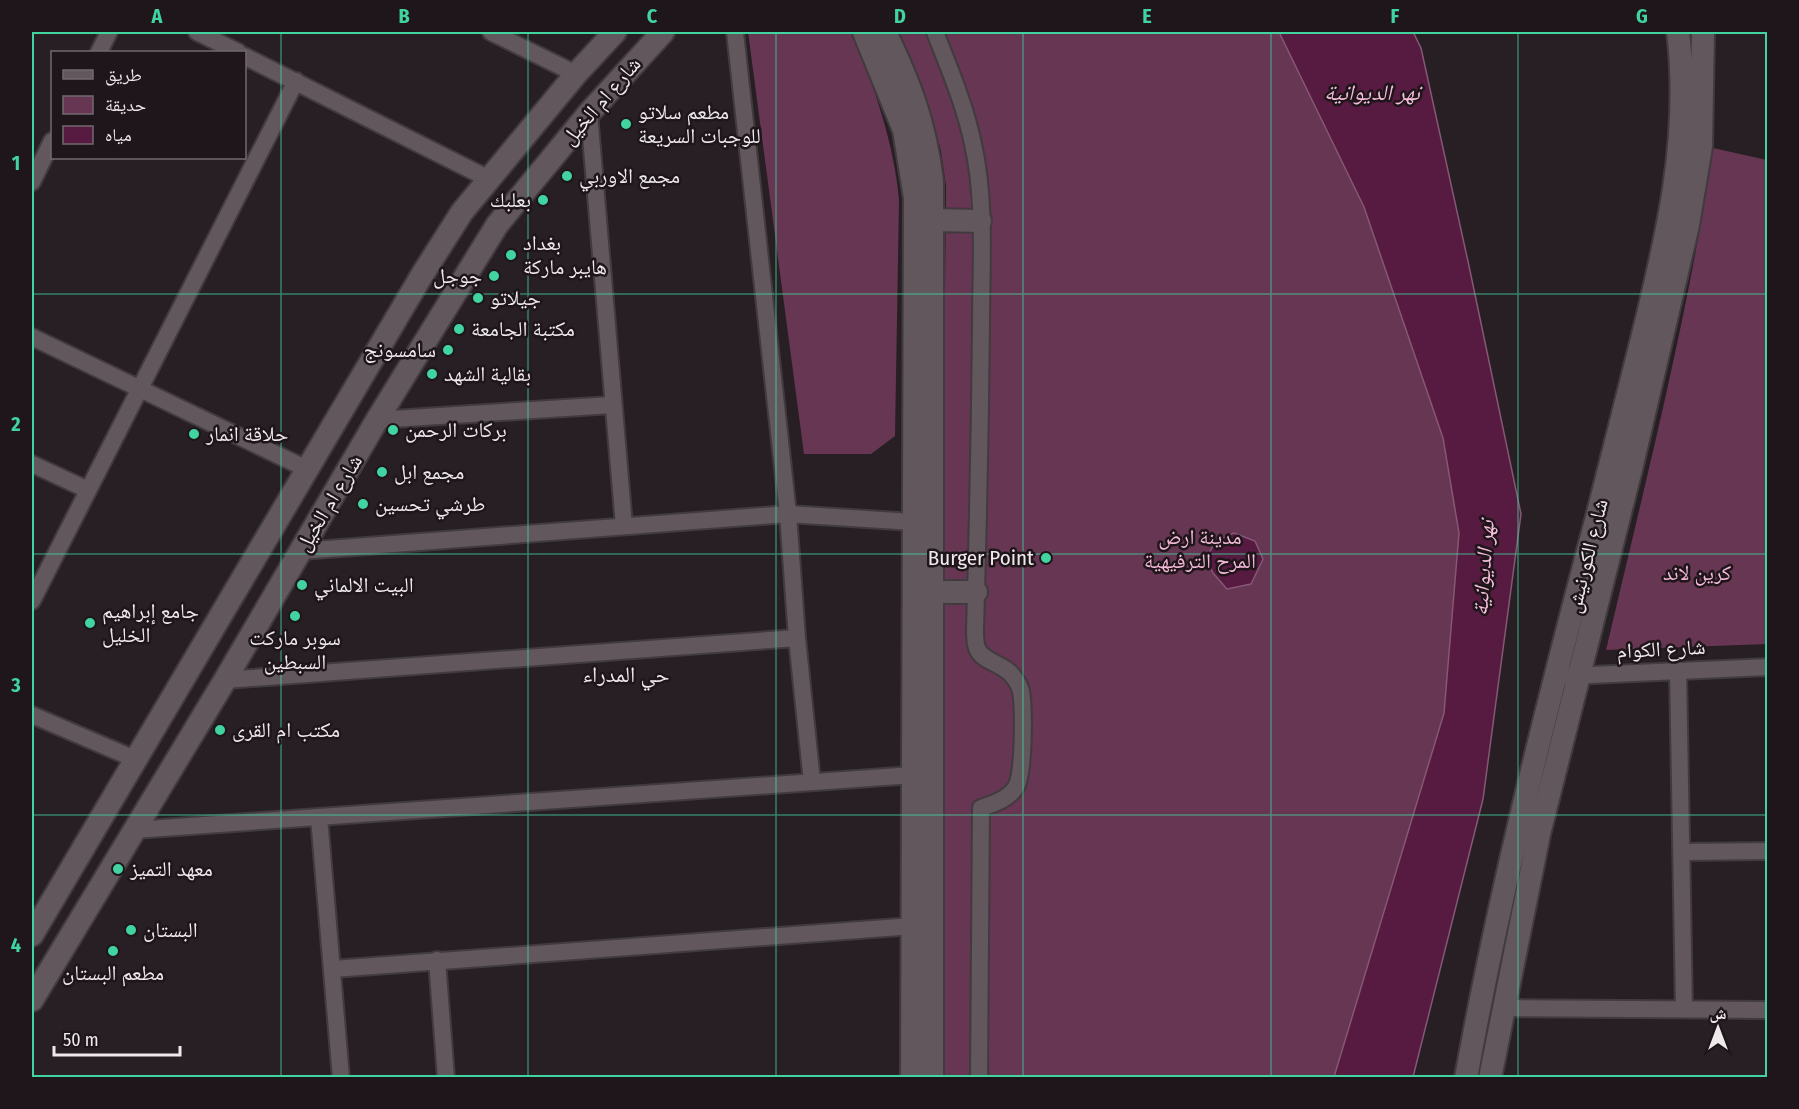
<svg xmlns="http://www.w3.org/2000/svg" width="1799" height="1109" font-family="'Fira Sans Condensed','Noto Naskh Arabic',sans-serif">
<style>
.green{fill:#673652}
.water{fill:#571a40;stroke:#855874;stroke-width:1.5}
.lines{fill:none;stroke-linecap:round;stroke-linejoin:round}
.minor-casing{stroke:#413a3e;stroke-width:20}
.secondary-casing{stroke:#413a3e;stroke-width:26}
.minor{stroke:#61575c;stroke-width:16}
.secondary{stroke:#61575c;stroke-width:22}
.grid{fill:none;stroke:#41d4a1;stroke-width:1.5;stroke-opacity:0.55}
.poi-dot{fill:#41d4a1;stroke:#1e161a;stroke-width:2}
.labels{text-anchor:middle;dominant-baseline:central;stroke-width:5;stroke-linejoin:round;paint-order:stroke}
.street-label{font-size:21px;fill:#efe9ec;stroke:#1e161a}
.poi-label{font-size:21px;fill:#efe9ec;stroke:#1e161a;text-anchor:start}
.park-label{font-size:21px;fill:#f4b9d8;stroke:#1e161a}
.water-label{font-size:22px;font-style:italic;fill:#f7bcdb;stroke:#1e161a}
.neighbourhood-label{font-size:22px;fill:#efe9ec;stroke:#1e161a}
.neatline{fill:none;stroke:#41d4a1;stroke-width:2}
.grid-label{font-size:20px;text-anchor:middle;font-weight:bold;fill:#41d4a1}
</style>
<rect width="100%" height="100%" fill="#271f23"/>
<path class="green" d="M748,32H853C873,86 894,141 899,200L895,436L871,454H804Z
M897,32H1280L1364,207L1443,438L1459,533L1444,713L1336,1077H942V602L946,186L941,151L931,115Z
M1713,148L1767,160V644L1606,650C1645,483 1688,318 1713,148Z"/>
<path class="water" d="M1279,32H1413L1421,48L1469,266L1521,514L1483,799L1413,1077H1334L1444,713L1459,533L1443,438L1364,207Z
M1234,533L1255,541L1263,559L1251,584L1227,589L1213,573L1206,558L1216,541Z"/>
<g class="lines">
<defs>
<path id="minor" d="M197,32L238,52
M491,32L576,74
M735,32L788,514L797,638L812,782
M935,32C949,68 965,105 973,144C986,201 981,267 981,325C980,427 978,528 975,630C975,636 975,643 977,648C982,663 1006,663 1015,679C1018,683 1020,687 1021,691C1024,709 1024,773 1016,787C1009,799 993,804 981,808L979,1078
M99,52L109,32
M244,56L489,179
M589,113L624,526
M32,182L52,141
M32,337L307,469
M377,420L612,405
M32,464L88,490
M301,551L788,514L913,522
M32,601L296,81
M1678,670L1684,1009
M1569,676L1768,667
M225,680L797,638
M32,715L135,759
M319,817L341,1078
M134,830L913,775
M1682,852L1768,851
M437,960L446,1078
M333,969L913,926
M1503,1008L1768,1010"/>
<path id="secondary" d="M864,32L904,130L915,198L912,1078
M885,32C910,84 925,123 932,181V1078
M933,220L980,221
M932,592H976
M32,935L422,275L462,212L576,74L615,32
M32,1000L225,680L377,420L497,225L589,113L663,32
M1466,1078C1500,889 1548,702 1597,517C1612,458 1627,399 1642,339C1667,238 1691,137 1678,32
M1490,1078L1539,834L1632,465L1688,225L1701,147L1703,32"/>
</defs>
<use href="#minor" class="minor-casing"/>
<use href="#secondary" class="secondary-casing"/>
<use href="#minor" class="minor"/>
<use href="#secondary" class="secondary"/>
</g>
<path class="grid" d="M281,32V1078M528,32V1078M776,32V1078M1023,32V1078M1271,32V1078M1518,32V1078M32,294H1768M32,554H1768M32,815H1768"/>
<g class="poi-dot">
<circle cx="626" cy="124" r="6"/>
<circle cx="567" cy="176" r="6"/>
<circle cx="543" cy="200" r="6"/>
<circle cx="511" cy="255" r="6"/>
<circle cx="494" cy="276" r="6"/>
<circle cx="478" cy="298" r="6"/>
<circle cx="459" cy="329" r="6"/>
<circle cx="448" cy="350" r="6"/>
<circle cx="432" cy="374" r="6"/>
<circle cx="393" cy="430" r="6"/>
<circle cx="194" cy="434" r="6"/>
<circle cx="382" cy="472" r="6"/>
<circle cx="363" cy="504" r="6"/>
<circle cx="1046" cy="558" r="6"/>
<circle cx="302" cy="585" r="6"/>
<circle cx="295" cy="616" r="6"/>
<circle cx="90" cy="623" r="6"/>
<circle cx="220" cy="730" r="6"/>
<circle cx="118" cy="869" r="6"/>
<circle cx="131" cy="930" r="6"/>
<circle cx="113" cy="951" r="6"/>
</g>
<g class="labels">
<g class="street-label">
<text transform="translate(601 101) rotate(-49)">شارع ام الخيل</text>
<text transform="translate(329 503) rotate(-59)">شارع ام الخيل</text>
<text transform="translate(1587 556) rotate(-76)">شارع الكورنيش</text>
<text transform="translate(1661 649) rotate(-3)">شارع الكوام</text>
</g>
<g class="poi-label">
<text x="638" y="112">مطعم سلاتو<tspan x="638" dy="24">للوجبات السريعة</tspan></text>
<text x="579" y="176">مجمع الاوربي</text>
<text x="531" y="200" text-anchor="end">بعلبك</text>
<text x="523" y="243">بغداد<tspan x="523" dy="24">هايبر ماركة</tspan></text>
<text x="482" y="276" text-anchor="end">جوجل</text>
<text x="490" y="298">جيلاتو</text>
<text x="471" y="329">مكتبة الجامعة</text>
<text x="436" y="350" text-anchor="end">سامسونج</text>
<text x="444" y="374">بقالية الشهد</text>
<text x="405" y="430">بركات الرحمن</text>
<text x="206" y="434">حلاقة انمار</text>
<text x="394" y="472">مجمع ابل</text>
<text x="375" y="504">طرشي تحسين</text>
<text x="1034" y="558" text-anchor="end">Burger Point</text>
<text x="314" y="585">البيت الالماني</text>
<text x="102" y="611">جامع إبراهيم<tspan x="102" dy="24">الخليل</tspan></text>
<text x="295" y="638" text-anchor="middle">سوبر ماركت<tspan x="295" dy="24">السبطين</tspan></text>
<text x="232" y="730">مكتب ام القرى</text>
<text x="130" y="869">معهد التميز</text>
<text x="143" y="930">البستان</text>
<text x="113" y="973" text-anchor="middle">مطعم البستان</text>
</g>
<g class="park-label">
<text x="1200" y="537">مدينة ارض<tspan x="1200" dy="24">المرح الترفيهية</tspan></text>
<text x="1697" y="573">كرين لاند</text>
</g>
<g class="water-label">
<text x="1372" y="92">نهر الديوانية</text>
<text transform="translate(1483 568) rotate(-86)">نهر الديوانية</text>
</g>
<g class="neighbourhood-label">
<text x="626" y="674">حي المدراء</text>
</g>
</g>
<rect width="1799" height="1109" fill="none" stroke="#1e161a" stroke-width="66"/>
<rect x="51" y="51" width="195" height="108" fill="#1e161a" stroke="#726a6e" stroke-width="1.5"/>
<rect x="63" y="70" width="30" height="9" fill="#61575c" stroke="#726a6e" stroke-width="1.5"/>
<text x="105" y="81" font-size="18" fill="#efe9ec">طريق</text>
<rect x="63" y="96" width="30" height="18" fill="#673652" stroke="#726a6e" stroke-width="1.5"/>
<text x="105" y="111" font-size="18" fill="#efe9ec">حديقة</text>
<rect x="63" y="126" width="30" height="18" fill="#571a40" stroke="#726a6e" stroke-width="1.5"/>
<text x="105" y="141" font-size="18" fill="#efe9ec">مياه</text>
<g transform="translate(1718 1028)" stroke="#1e161a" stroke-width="4.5" paint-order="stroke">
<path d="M0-4.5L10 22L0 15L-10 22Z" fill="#efe9ec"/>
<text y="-9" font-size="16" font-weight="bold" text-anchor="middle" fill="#efe9ec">ش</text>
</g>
<path d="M54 1046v9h126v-9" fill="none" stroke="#efe9ec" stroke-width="3"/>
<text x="63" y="1046" font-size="18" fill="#efe9ec" stroke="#1e161a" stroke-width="4.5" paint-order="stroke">50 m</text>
<rect x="33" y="33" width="1733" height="1043" class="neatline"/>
<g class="grid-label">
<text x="157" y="23">A</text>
<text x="404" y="23">B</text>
<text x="652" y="23">C</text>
<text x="900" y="23">D</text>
<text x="1147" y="23">E</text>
<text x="1395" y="23">F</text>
<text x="1642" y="23">G</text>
<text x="16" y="170">1</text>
<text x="16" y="431">2</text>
<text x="16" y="692">3</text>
<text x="16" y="952">4</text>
</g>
</svg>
